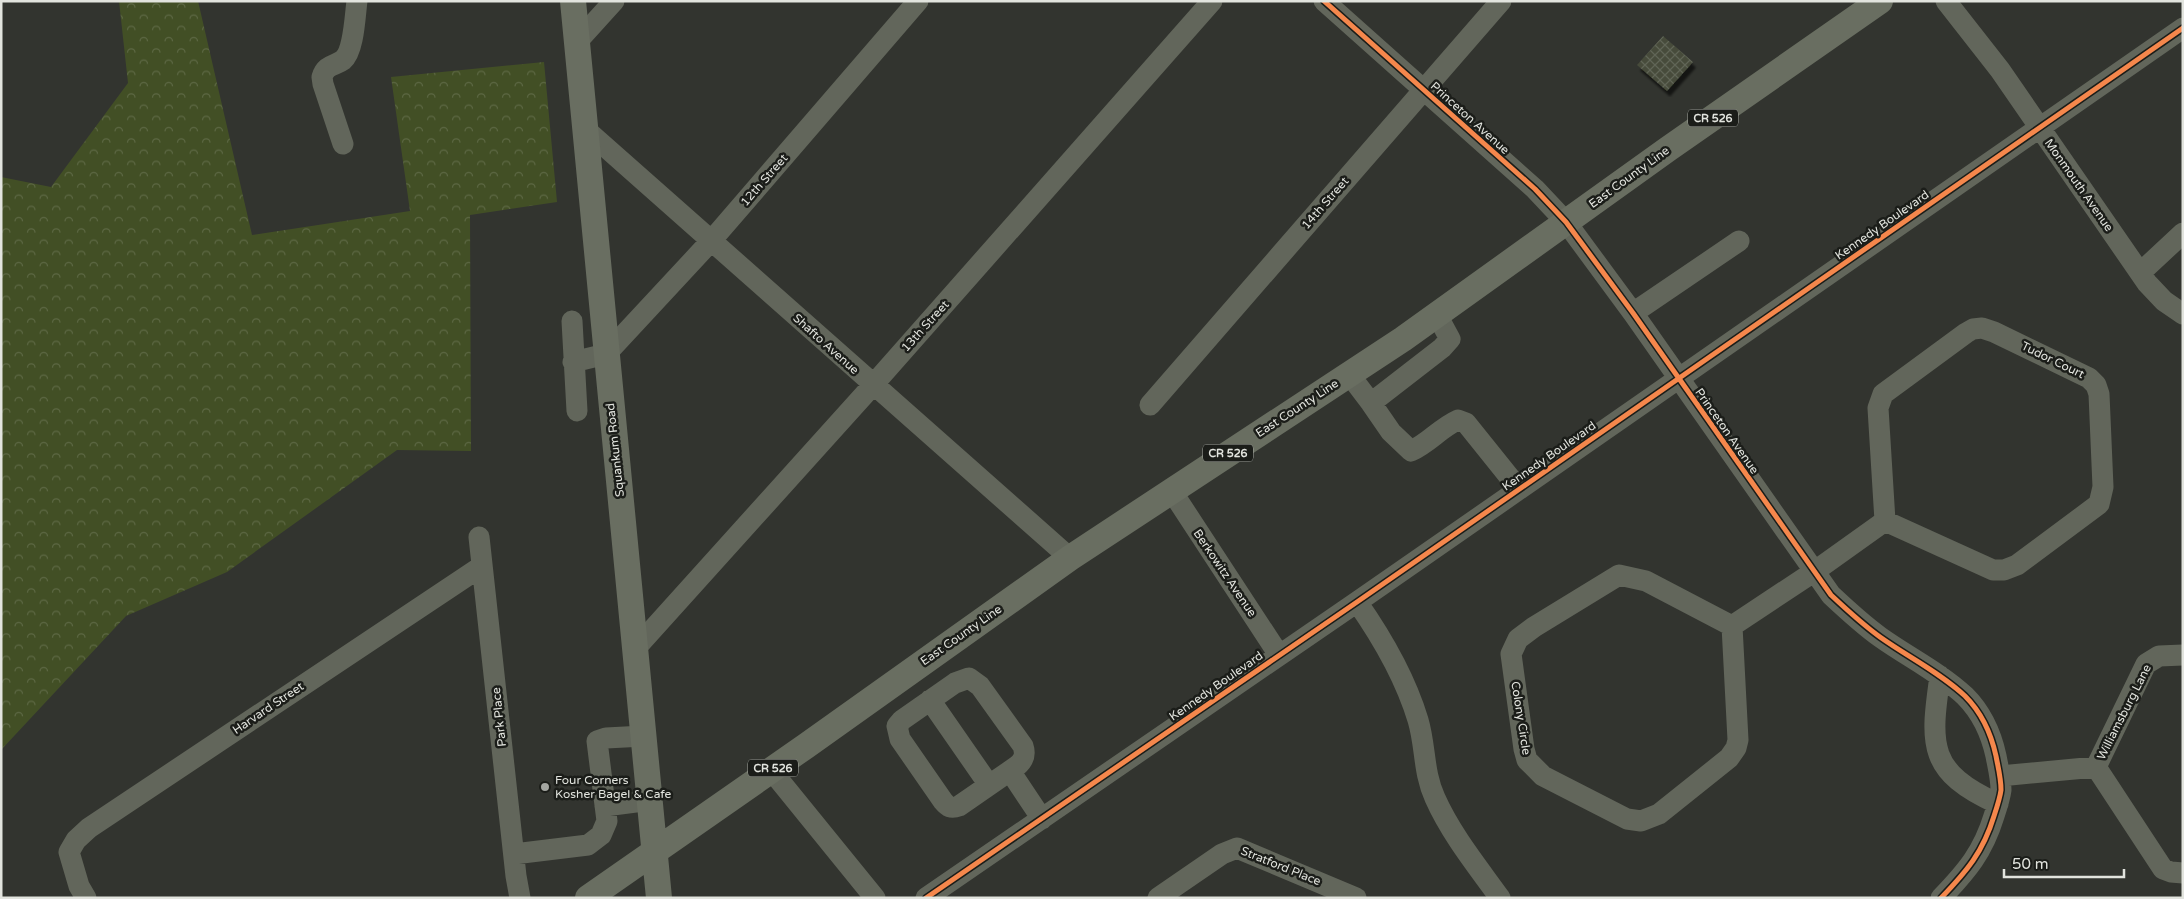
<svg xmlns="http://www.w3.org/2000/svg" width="2184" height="899" font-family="'Varela Round',sans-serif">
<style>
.forest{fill:url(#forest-crowns)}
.building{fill:url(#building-cross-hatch);filter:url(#shadow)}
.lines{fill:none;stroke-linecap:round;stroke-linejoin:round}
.minor{stroke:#62665b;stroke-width:21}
.major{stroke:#696e61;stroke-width:26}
.cycleway-casing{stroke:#1b1d19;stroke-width:8}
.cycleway{stroke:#f5874c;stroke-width:5}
.poi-dot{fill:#a4a6a1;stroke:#1b1d19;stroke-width:2}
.labels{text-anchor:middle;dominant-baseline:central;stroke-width:5;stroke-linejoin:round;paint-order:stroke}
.shield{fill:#1b1d19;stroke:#a6a8a3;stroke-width:1}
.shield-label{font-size:11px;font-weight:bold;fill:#e2e4de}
.street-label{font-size:12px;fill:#e2e4de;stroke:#1b1d19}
.poi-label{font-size:12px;fill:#e2e4de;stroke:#1b1d19;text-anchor:start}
</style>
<defs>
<pattern id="forest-crowns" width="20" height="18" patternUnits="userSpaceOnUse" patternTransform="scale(1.25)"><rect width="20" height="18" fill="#424f25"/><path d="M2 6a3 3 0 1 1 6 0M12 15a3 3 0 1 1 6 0" fill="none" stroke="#5d6844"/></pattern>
<pattern id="building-cross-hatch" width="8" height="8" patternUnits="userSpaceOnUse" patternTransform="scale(1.25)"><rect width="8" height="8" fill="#464b3a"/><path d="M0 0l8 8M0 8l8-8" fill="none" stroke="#606556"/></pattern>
<filter id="shadow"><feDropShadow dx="3" dy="5.5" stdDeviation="1" flood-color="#0009"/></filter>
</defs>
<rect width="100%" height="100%" fill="#32342f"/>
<path class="forest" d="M119,1H198L252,235L410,211L391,77L544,62L557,202L470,215L471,451L397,450L227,572L126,616L1,750V177L51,187L128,83Z"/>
<path class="building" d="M1663,36L1693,62L1667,91L1637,65Z"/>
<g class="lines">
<path class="minor" d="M1324,1L1535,189L1566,222L1633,313L1831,595C1847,610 1862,624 1880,637C1908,657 1939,672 1965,696C1982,713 1991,733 1996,756C1998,767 2001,778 2001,790C2000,798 1997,807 1994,816C1983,852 1967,871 1941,898
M1946,1L2000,70L2147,283L2164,301L2183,314
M576,43L614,1
M584,128L1070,558
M343,144L323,84L322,77C326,64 335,66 343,60C354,51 355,15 357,1
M2140,273L2183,233
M1633,313L1739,241
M1437,315L1450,339L1442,348L1371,403L1391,432L1411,451C1429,443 1440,428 1458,420L1466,423L1519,489
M572,321L577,411
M1982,328L1994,332L2089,378L2096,385L2099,394L2103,487L2099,504L2017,565L2004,570H1993L1885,521L1878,408L1883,394L1966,333L1973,329Z
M573,362L606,354L711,241L918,1
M1349,374L1371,403
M1150,405L1501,1
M1171,490L1279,655
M479,537L516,876L520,898
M1619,575L1646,581L1732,626L1738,740L1736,748L1729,758L1659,814L1641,821L1627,819L1543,776L1527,760L1524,749L1511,654L1518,639L1534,627Z
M1357,602C1383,639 1405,677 1418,720C1426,747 1423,772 1435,798C1451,834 1477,866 1500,898
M1732,626L1815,571L1885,521
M635,649L873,385L1212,1
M2183,655L2159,656L2146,664L2096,767L2163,869L2171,872L2183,873
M1940,676C1930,746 1928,772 1998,804
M969,678L980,686L1023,746C1026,755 1024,760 1017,766L959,806C951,809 948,807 943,801L900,739L897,726L902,720L955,683Z
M930,700L989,785
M771,770L875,898
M1010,771L1042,819
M2000,776L2096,767
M605,806L651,800
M514,854L588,845L601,835L607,821L597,741L606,738L644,736
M86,898L79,886L69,852L76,840L89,828L482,566
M926,898L1357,602L2183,28
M1158,898L1222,854L1237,848L1356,898"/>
<path class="major" d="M573,1L659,898
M588,898L806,746L1070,558L1403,339L1668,149L1880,1"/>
<defs>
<path id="cycleway" d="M1324,1L1535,189L1566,222L1633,313L1831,595C1847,610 1862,624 1880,637C1908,657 1939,672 1965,696C1982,713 1991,733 1996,756C1998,767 2001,778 2001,790C2000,798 1997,807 1994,816C1983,852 1967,871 1941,898
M926,898L1357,602L2183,28"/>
</defs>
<use href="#cycleway" class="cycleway-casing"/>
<use href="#cycleway" class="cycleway"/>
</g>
<circle class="poi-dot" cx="545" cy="787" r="5"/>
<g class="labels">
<g class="shield">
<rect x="1688" y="109.5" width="50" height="17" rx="4"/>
<rect x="1203" y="444.5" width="50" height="17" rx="4"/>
<rect x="748" y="759.5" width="50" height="17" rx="4"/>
</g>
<g class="shield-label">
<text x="1713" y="118">CR 526</text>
<text x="1228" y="453">CR 526</text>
<text x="773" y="768">CR 526</text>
</g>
<g class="street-label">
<text transform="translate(1470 118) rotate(42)">Princeton Avenue</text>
<text transform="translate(1629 177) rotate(-36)">East County Line</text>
<text transform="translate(764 180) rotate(-49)">12th Street</text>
<text transform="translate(2079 185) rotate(55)">Monmouth Avenue</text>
<text transform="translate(1325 203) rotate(-49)">14th Street</text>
<text transform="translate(1882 225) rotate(-35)">Kennedy Boulevard</text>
<text transform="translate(925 326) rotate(-48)">13th Street</text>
<text transform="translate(826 344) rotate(42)">Shafto Avenue</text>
<text transform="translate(2053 360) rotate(26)">Tudor Court</text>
<text transform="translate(1297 408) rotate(-33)">East County Line</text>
<text transform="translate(1727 431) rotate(55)">Princeton Avenue</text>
<text transform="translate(615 450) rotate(-96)">Squankum Road</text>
<text transform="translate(1549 456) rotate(-35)">Kennedy Boulevard</text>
<text transform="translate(1225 573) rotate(56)">Berkowitz Avenue</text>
<text transform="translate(961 635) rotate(-35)">East County Line</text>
<text transform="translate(1216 686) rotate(-35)">Kennedy Boulevard</text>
<text transform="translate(268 708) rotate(-34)">Harvard Street</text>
<text transform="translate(2124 712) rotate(-63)">Williamsburg Lane</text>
<text transform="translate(499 717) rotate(-96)">Park Place</text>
<text transform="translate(1521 718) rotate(81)">Colony Circle</text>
<text transform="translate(1281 866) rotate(22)">Stratford Place</text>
</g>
<g class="poi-label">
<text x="555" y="780">Four Corners<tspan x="555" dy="14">Kosher Bagel &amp; Cafe</tspan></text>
</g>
</g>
<rect width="2184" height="899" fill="none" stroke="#e2e4de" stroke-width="5"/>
<path d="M2004 869v8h120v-8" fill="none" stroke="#e2e4de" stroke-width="2.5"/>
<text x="2012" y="869" font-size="15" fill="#e2e4de" stroke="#1b1d19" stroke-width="4" paint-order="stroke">50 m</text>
</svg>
